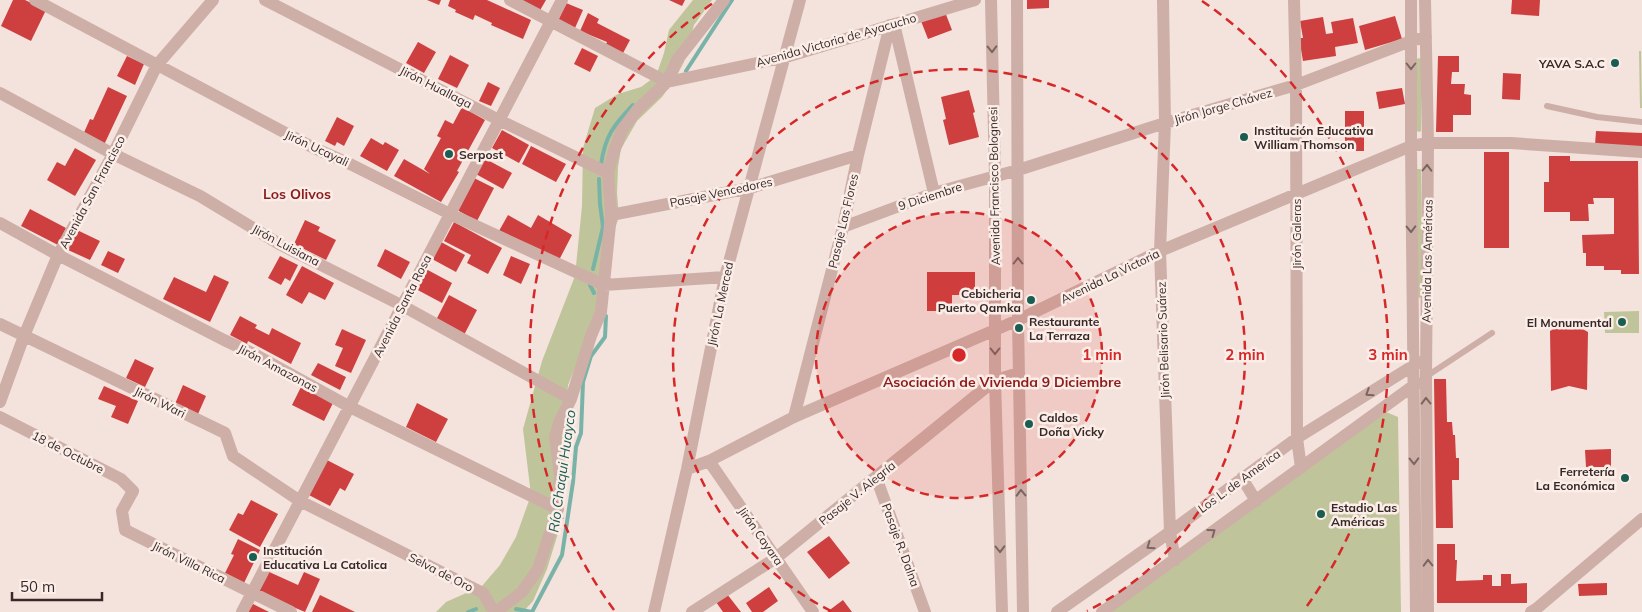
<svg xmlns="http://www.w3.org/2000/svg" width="1642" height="612" font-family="Mulish,sans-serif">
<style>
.green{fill:#c0c49a}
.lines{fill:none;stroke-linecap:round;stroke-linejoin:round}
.stream{stroke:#79b3a7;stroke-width:4}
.building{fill:#ce4040}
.lane{stroke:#cdafa7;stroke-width:6}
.street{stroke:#cdafa7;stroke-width:12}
.oneway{stroke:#7b6561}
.ring{fill:none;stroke:#d62828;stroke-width:2.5;stroke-dasharray:9 6}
.poi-dot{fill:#1a5d51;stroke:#fbeee8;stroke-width:2}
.labels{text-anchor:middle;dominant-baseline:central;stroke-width:5;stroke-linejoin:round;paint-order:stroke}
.street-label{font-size:12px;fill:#382928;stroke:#fbeee8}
.poi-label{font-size:12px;font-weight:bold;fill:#382928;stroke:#fbeee8;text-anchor:start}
.neighbourhood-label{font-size:14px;font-weight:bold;fill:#8d1b1c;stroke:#fbeee8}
.water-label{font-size:14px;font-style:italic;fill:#1a5d51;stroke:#fbeee8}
.centre{fill:#d62828;stroke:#fbeee8;stroke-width:2.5}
.ring-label{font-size:15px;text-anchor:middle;font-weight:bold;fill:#d62828;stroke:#fbeee8;stroke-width:5;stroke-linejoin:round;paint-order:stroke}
</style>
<rect width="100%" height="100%" fill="#f4e2dc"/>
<path class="green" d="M693,0H712L694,25L684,62L675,79L662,97L637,121L621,149L618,167L617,193L619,217L613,234L592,327L568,385L563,499L559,530L547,569L533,601L523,612H436L446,602L482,586L500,565L516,537L531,495L523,429L542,361L575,276L582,206L583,148L595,108L618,94L641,87L656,76L664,53L669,30Z
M1639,51H1641L1642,108H1640Z
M1419,58L1421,59V131L1419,132L1417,131V59Z
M1417,169H1421L1422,297L1420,298L1418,297Z
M1639,311V333H1605L1604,312Z
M1386,412L1398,417L1401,612H1104Z"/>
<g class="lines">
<path class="stream" d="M686,71L732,0
M601,165C605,136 613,126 633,105
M593,269L603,227L600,204L599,179
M590,285L594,293
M516,609L532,612L562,555L573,482L576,447L581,433L583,382L591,356L605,337L606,316
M468,612L476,609"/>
</g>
<path class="building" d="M13,0H25L46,10L31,41L1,26Z
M427,0H441L439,5Z
M450,0H487L531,20L523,39L491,25L492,23L475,15L473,20L455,12L456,10L448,6Z
M518,0H546L539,12Z
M669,0H685L682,6Z
M1027,0H1049V8L1027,9Z
M1512,0H1540L1539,16L1511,14Z
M566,3L583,10L575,28L558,21Z
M945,12L952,30L928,39L921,21Z
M588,13L599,19L597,23L630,40L622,55L605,47L607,42L580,31Z
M1395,16L1402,39L1365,50L1359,26Z
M1323,17L1326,34L1333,33L1331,22L1353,18L1358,43L1335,47L1336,56L1303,61L1299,38H1303L1300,21Z
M418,42L436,52L424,73L406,63Z
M582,48L598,56L590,72L574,64Z
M450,55L469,65L457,88L438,79Z
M127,56L144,64L135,85L117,76Z
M1438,56H1459V72H1452L1451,84H1465L1464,94L1471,95V115H1453V132H1436Z
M1503,73L1521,74L1520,100L1502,99Z
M488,82L500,88L491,106L479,101Z
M108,87L127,96L103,147L82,137L90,119L93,120Z
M1402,88L1405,104L1379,109L1376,92Z
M969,90L975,112L973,113L979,137L949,145L943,120L946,119L941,97Z
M462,107L485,120L457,171L459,172L441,202L394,176L404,159L430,174L424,169L441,138L437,136L445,120L453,124Z
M1345,111H1364V151H1345Z
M337,117L354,126L344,146L337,142L335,146L325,141Z
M502,130L529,145L519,163L492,148Z
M1596,131L1642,133V148L1595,145Z
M371,138L383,145L385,142L399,150L387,171L360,156Z
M531,146L566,164L556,182L522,164Z
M75,148L96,160L75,196L47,180L57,162L65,166Z
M1484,152H1509V248H1484Z
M1549,156H1570V161H1638L1639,274H1621V270H1604V266H1586V253H1583L1582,235L1614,234V198H1593L1594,204H1588L1589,221H1570V212H1544V182H1549Z
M482,157L512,173L503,189L474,173Z
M474,178L494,188L477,221L457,210Z
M30,209L66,228L58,245L21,226Z
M508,215L531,228L538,215L572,235L558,262L499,231Z
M305,220L320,227L318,231L336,240L326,260L294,244Z
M454,222L502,248L488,274L467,263L471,255L444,241Z
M77,230L100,241L90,260L68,250Z
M441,242L465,255L456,272L432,259Z
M385,249L410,262L401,279L377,266Z
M108,251L125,259L118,273L101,265Z
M280,256L298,265L290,281L285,278L281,285L268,278Z
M511,256L530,264L521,284L503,275Z
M302,266L334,283L325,300L309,292L302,304L286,295Z
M424,268L452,283L442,303L414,288Z
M927,272H975V295H952V311H927Z
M214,275L229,282L210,322L163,299L174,277L206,292Z
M449,295L477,310L464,335L436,320Z
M240,316L257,325L255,328L269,335L272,328L301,343L291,364L248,341L247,344L230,335Z
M1575,325L1588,332L1587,390L1569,386L1551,391L1550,331L1559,326Z
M342,329L366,340L351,373L335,366L343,348L335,345Z
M135,359L154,368L145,387L126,378Z
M318,363L346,377L340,390L311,375Z
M1434,379H1446L1447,422H1452L1453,435H1455L1456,458H1459V480H1452L1453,528H1436Z
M183,385L206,396L198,414L175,404Z
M104,386L138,401L128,424L111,417L116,406L98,399Z
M301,387L333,403L324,421L292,405Z
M417,403L448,419L436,442L406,427Z
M1611,449V467H1586L1585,450Z
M325,459L354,474L345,491L340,488L330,506L307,494Z
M251,500L278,514L260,547L229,530L238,513L243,515Z
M829,536L850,563L829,579L807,552Z
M238,539L260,550L244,583L225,573L234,555L231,554Z
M1437,544H1455V560H1457L1456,581L1483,580V575H1492V586H1501V574H1511V584L1527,583V603H1437Z
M267,571L298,585L304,572L320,579L305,612L258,592Z
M1607,583V595L1579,596L1578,584Z
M769,587L778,601L763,612H752L746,603Z
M727,594L741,612H723L716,602Z
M320,595L355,612H312Z
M843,600L852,612H827Z
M253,604L269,612H248Z"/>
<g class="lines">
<path class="lane" d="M1547,106L1597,117L1642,122
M1427,376L1492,333"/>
<path class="street" d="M35,0L312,147L350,164L450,214L604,285L725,277
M265,0L499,120L608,173
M510,0L667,82L786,57L975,0
M991,0L995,176V380L1002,612
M1017,0L1018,320L1023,612
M1163,0L1165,123L1160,251L1170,532L1175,560
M1294,0L1296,85L1297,438L1301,468
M1411,0V146L1416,612
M1425,0L1428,143L1426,377L1428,612
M894,24L934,193
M0,93L113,154L200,196L281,245L403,306L571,399
M611,215L750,188L858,155
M0,223L58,255L224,340L254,354L350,407L558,509
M843,227L934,193L1018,170L1165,123L1296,85L1411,41L1426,37
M0,324L225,433L233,456L300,501L483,593L494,612
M0,402L24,336L58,255L113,154L157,65L213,0
M0,417L121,479L133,491L122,511L125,530L291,612
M794,417L843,227L858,155L890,25
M709,461L813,612
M687,469L709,461L794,417L1018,320L1160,251L1411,146L1428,143H1511L1642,152
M876,477L925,612
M1242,478L1256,501
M242,612L562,0
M496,612L522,592L538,569L558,509L560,476L555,437L559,423L571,399L591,336L601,312L611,215L608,173L614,151L622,130L637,110L667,82L677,60L724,0
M654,612L687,469L725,277L800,0
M692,612L776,558L995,380L1019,373
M1057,612L1170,532L1297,438L1419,362
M1102,612L1417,383
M1531,612L1536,609L1642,519"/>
</g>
<defs><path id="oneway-chevron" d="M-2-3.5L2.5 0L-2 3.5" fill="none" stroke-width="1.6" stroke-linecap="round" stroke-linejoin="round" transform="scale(1.25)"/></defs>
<g class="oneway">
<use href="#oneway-chevron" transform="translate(992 49) rotate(89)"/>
<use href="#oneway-chevron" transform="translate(1411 66) rotate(90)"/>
<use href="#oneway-chevron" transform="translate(1427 168) rotate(-89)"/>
<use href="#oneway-chevron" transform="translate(1411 229) rotate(89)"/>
<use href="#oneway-chevron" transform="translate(1018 261) rotate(-90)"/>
<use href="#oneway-chevron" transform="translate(995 351) rotate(90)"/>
<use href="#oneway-chevron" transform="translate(1369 393) rotate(147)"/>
<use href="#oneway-chevron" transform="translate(1426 401) rotate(-91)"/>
<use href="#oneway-chevron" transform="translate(1414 461) rotate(89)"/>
<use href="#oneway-chevron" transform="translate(1021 493) rotate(-91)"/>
<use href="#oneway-chevron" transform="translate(1212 532) rotate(-36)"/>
<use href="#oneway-chevron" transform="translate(1150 546) rotate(145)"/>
<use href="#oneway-chevron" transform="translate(1000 549) rotate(89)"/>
<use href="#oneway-chevron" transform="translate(1428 563) rotate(-91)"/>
</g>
<circle cx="959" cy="355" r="143" fill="#d62828" fill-opacity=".12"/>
<g class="ring">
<circle cx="959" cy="355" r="143"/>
<path d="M831 611A286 286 0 1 1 1087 611"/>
<path d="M614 610A429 429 0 0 1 716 1M1202 1A429 429 0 0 1 1304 610"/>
</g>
<g class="poi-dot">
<circle cx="1615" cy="63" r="5"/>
<circle cx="1244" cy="137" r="5"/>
<circle cx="449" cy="154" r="5"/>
<circle cx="1031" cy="300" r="5"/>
<circle cx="1622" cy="322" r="5"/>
<circle cx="1019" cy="328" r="5"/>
<circle cx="1029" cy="424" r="5"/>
<circle cx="1625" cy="478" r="5"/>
<circle cx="1321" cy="514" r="5"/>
<circle cx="253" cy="557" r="5"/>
</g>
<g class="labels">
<g class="street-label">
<text transform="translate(836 40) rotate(-16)">Avenida Victoria de Ayacucho</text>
<text transform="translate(436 87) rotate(27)">Jirón Huallaga</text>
<text transform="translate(1223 106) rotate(-16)">Jirón Jorge Chávez</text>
<text transform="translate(317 148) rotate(25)">Jirón Ucayali</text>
<text transform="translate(994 186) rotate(-91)">Avenida Francisco Bolognesi</text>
<text transform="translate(92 192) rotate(-62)">Avenida San Francisco</text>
<text transform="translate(721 192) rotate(-12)">Pasaje Vencedores</text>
<text transform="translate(930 196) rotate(-18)">9 Diciembre</text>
<text transform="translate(843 221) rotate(-77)">Pasaje Las Flores</text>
<text transform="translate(1296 234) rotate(-90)">Jirón Galeras</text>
<text transform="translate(286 245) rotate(28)">Jirón Luisiana</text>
<text transform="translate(1427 261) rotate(-89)">Avenida Las Américas</text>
<text transform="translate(1110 276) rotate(-26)">Avenida La Victoria</text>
<text transform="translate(720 304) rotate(-78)">Jirón La Merced</text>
<text transform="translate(402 306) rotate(-63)">Avenida Santa Rosa</text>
<text transform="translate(1163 340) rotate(-92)">Jirón Belisario Suárez</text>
<text transform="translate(278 368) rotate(28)">Jirón Amazonas</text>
<text transform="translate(160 402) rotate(26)">Jirón Wari</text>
<text transform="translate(68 452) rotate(27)">18 de Octubre</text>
<text transform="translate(1239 481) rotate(-36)">Los L. de America</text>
<text transform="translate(857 493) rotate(-39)">Pasaje V. Alegría</text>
<text transform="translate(761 536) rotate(55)">Jirón Cayara</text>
<text transform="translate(901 545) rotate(70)">Pasaje R. Dalna</text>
<text transform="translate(189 562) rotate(26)">Jirón Villa Rica</text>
<text transform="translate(441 572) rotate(27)">Selva de Oro</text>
</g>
<g class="poi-label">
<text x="1605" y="63" text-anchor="end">YAVA S.A.C</text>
<text x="1254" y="130">Institución Educativa<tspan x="1254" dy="14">William Thomson</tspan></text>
<text x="459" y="154">Serpost</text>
<text x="1021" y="293" text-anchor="end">Cebicheria<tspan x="1021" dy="14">Puerto Qamka</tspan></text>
<text x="1029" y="321">Restaurante<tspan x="1029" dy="14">La Terraza</tspan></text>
<text x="1612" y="322" text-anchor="end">El Monumental</text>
<text x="1039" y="417">Caldos<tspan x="1039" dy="14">Doña Vicky</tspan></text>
<text x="1615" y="471" text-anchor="end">Ferretería<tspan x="1615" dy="14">La Económica</tspan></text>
<text x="1331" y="507">Estadio Las<tspan x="1331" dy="14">Américas</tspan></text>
<text x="263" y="550">Institución<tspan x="263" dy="14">Educativa La Catolica</tspan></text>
</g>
<g class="neighbourhood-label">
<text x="297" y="194">Los Olivos</text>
<text x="1002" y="382">Asociación de Vivienda 9 Diciembre</text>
</g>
<g class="water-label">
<text transform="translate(562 471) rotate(-82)">Río Chaqui Huayco</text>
</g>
</g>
<circle cx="959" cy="355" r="8" class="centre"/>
<g class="ring-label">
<text x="1102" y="360">1 min</text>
<text x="1245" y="360">2 min</text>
<text x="1388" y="360">3 min</text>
</g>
<path d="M12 592v8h90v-8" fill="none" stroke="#382928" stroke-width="2.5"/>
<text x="20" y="592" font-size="15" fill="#382928" stroke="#fbeee8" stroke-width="4" paint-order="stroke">50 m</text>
</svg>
